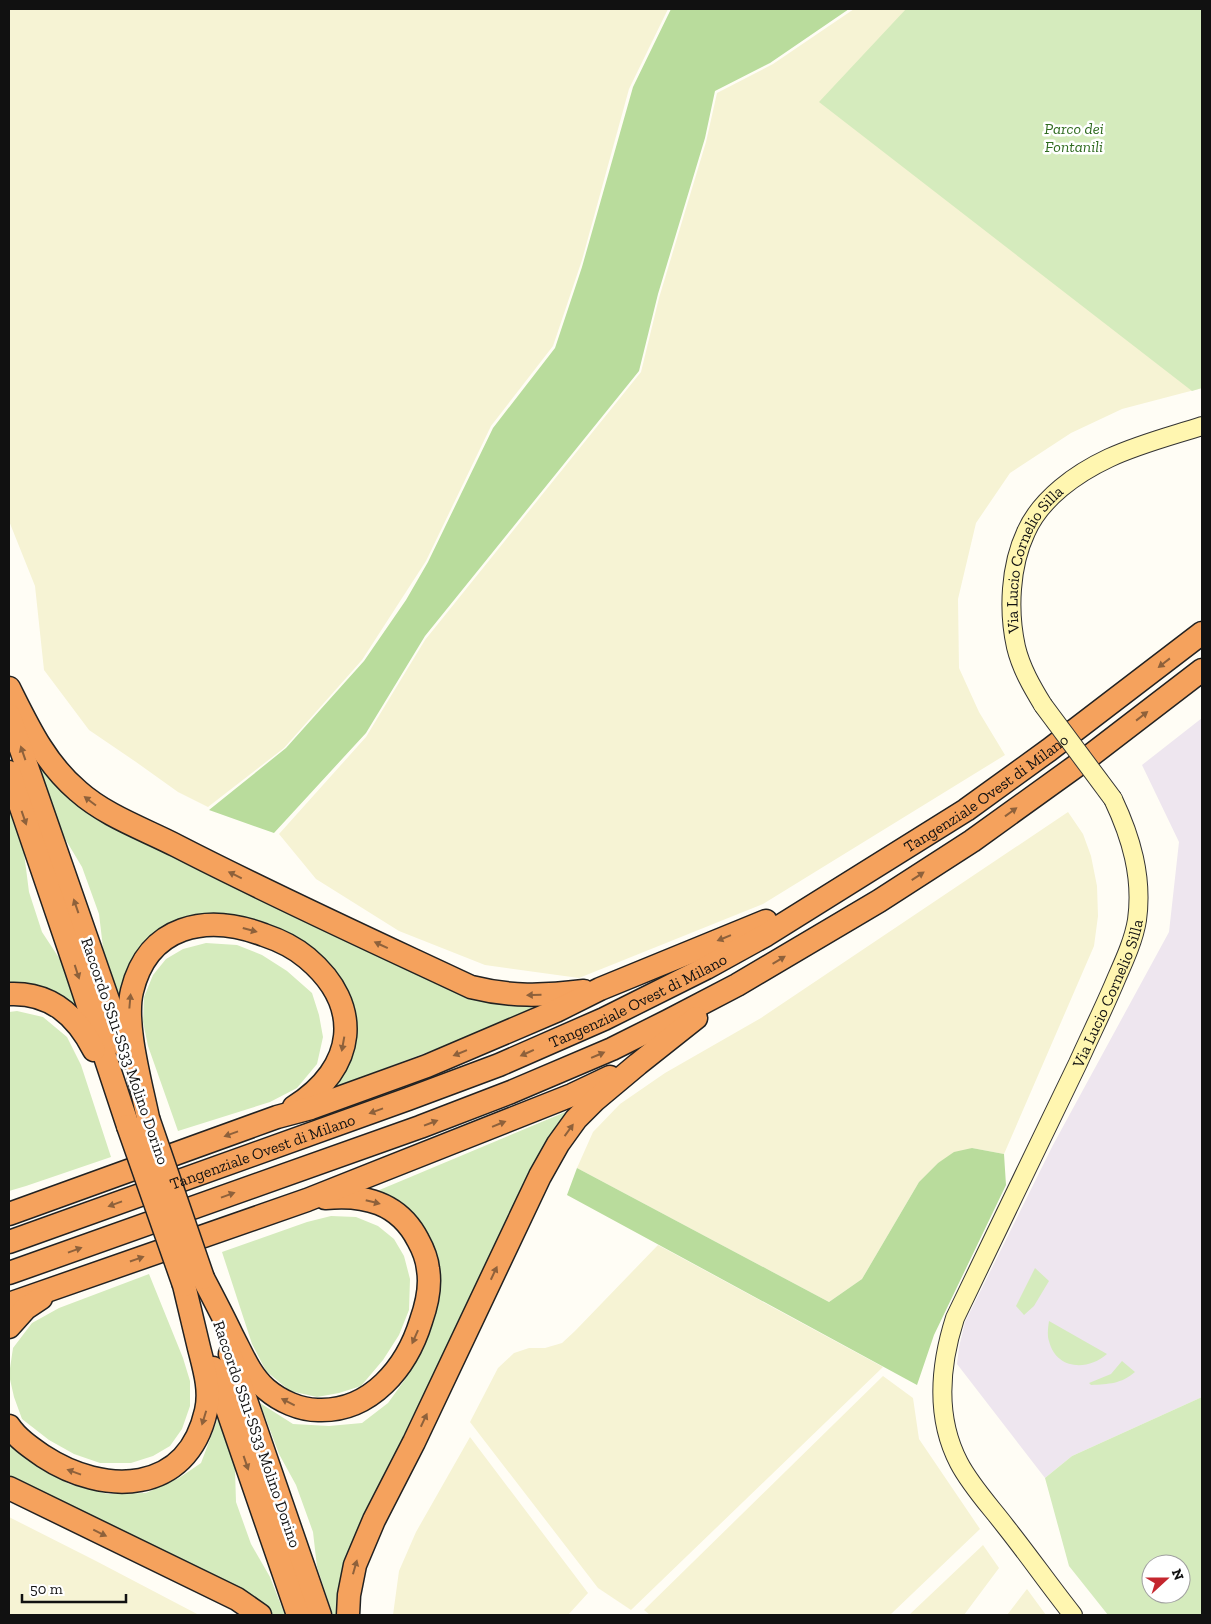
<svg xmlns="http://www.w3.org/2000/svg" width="1211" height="1624" font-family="'Zilla Slab',serif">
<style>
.industrial{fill:#eee6ef}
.farmland{fill:#f6f3d4}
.green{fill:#d5ebbd;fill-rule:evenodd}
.forest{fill:#b9dc9c}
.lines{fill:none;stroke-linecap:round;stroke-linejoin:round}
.secondary-casing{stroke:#333;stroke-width:20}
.highway-casing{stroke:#222;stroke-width:25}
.secondary{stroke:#fff6b0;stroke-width:18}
.highway{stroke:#f5a25d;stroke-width:22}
.secondary-bridge-casing{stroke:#333;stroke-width:20;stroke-linecap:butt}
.highway-bridge-casing{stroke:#222;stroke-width:25;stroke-linecap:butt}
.secondary-bridge{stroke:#fff6b0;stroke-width:18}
.highway-bridge{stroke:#f5a25d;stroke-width:22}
.oneway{fill:#8e613b}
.labels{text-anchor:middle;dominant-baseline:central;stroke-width:5;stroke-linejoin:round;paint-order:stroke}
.park-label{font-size:16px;font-style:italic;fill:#2f6b1f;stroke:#fff}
.street-label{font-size:16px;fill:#111;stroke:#fff}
</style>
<rect width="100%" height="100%" fill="#fffdf5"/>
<path class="industrial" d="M1202,718V1397L1072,1456L1045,1478L957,1364L959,1347L965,1322L1053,1145L1169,932L1179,842L1142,765Z"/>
<path class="farmland" d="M9,9H668L629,89L582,260L553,346L491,426L426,561L362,660L284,748L208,807L178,792L136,762L89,730L44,670L35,586L9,521Z
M854,9H1202V388L1122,409L1071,433L1010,473L976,523L958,599L959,668L979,712L1005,755L763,904L579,978L485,965L399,931L316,879L279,834L366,737L425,640L641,372L659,298L706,142L717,93L773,64Z
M1068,812L1083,834L1091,856L1097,886L1098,916L1094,946L1004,1154L972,1148L938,1163L919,1182L862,1279L829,1302L577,1168L593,1132L620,1104L665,1073L761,1018Z
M658,1245L883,1367L631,1610L598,1588L470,1422L498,1368L514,1353L529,1348H545L562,1343L575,1331Z
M883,1376L913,1398L919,1439L980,1529L890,1615H650L644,1610Z
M470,1437L588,1593L568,1615H393L399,1571L416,1532Z
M9,1517L96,1561L199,1615H9Z
M983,1545L999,1568L964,1615H909Z
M1027,1589L1046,1615H1007Z"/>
<path class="green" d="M906,9H1202V388L1192,391L819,102Z
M36,760L57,782L530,1004L534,1012L330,1089L343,1072L331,969L198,917L122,997H118L104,956L99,914L82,867L61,832Z
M9,802L23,845L29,892L42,932L65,967L80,1010L9,986Z
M206,943L237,945L262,955L287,971L312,993L319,1015L323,1037L317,1064L297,1088L270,1102L178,1131L148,1046L143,1022L144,997L153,975L166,959L183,949Z
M17,1011L43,1017L67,1037L81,1065L111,1157L26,1186L9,1191V1012Z
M575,1108L538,1159L361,1523L345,1566L336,1615H333L317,1567L313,1532L296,1485L279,1454L260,1403L293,1424L329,1426L362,1423L388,1403L406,1378L429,1333L439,1298L396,1201L377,1191Z
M331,1216L356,1217L378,1226L394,1239L404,1256L410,1279L409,1310L399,1335L383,1360L361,1386L339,1393L317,1397L290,1391L266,1371L252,1344L222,1252L307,1222Z
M1035,1268L1049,1281L1034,1306L1024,1315L1016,1306Z
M149,1274L183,1358L190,1381V1406L182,1429L170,1446L153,1456L131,1463H100L74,1454L49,1440L22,1419L14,1397L9,1375L13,1348L32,1323L59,1308Z
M1049,1321L1107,1354C1088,1371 1056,1370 1049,1341C1047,1335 1048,1328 1049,1321Z
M1122,1361L1135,1372C1121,1384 1109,1384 1091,1385L1089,1383L1111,1374Z
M1202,1397V1615H1108L1069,1566L1045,1478L1072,1456ZM1151,1564H1181V1594H1151Z
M218,1418L238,1442L235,1470L236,1502L251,1544L270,1577L285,1615H274L254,1597L9,1477V1443L36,1466L69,1484L108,1494L146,1493L179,1478L201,1463Z"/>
<path class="forest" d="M671,9H849L770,63L715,91L705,138L658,294L639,371L425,636L366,733L274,833L209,810L286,748L364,661L406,600L428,562L493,428L555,348L582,267L633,87Z
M972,1148L1004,1154L1006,1185L934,1335L917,1385L567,1195L577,1168L829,1302L862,1279L919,1182L938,1163L954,1152Z"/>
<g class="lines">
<defs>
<g id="secondary">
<path id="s1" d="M1043,705C1032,687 1021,668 1016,647C1008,611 1010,566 1026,532C1041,498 1077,473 1109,458C1139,444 1171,436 1202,426"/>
<path id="s2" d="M1073,1615C1050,1586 1029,1556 1006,1527C990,1506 971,1486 959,1463C935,1417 940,1365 955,1318C996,1233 1037,1148 1078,1063C1091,1034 1105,1006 1117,977C1125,959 1134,939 1137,920C1143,877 1131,837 1113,799"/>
</g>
<g id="highway">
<path d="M9,688C28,726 45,763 78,791C106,816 144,829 177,846C274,896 373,941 471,987C511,997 543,996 584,991"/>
<path d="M9,715L124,1046"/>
<path d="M9,772L76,969L128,1126"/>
<path d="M9,994C50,992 76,1015 94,1050"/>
<path d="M148,1118C141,1084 124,1023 132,991C148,925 206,913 264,935C279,940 294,947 307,958C364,1006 356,1068 294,1107"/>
<path d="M9,1214L277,1117L311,1108L427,1066L556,1011L600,989L766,921"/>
<path id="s3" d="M9,1242L408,1099L499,1065L604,1019L706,968L766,935L966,810L1049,750L1202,633"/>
<path d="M9,1273L420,1127L511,1092L612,1049L668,1021L737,985L879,901L972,841L1090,756L1202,670"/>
<path d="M203,1278C213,1297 223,1316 232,1335C242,1354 250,1375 266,1389C280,1401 300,1410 318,1410C371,1412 407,1367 421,1321C427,1304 431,1286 428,1269C427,1259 423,1249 418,1240C399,1203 365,1194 325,1198"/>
<path d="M9,1304L307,1200L572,1095L610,1077"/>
<path d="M9,1327L26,1308L41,1298"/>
<path d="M230,1354L320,1615"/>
<path d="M213,1368L298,1615"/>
<path d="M9,1426C17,1438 30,1447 43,1456C104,1496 187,1495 206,1411C211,1390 204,1368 199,1348C194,1327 189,1306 184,1285"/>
<path d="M9,1488L237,1599L260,1615"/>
<path d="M348,1615L349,1595L355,1565L374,1520L414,1442L540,1176L558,1144L576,1119L595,1100L638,1064L696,1018"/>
</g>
</defs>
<use href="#secondary" class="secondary-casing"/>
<use href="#highway" class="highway-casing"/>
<use href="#secondary" class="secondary"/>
<use href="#highway" class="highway"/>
<defs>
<path id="secondary-bridge" d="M1043,705L1113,799"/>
<path id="highway-bridge" d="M148,1118L203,1278
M128,1126L184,1285"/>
</defs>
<use href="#secondary-bridge" class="secondary-bridge-casing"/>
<use href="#highway-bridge" class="highway-bridge-casing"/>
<use href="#secondary-bridge" class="secondary-bridge"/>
<use href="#highway-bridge" class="highway-bridge"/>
</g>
<defs><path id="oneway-solid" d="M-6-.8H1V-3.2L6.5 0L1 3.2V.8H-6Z" transform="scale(1.25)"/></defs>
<g class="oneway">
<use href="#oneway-solid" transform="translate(1164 663) rotate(142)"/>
<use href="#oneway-solid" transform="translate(1142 716) rotate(-38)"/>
<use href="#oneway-solid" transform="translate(23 753) rotate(-109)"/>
<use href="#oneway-solid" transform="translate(90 801) rotate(-143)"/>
<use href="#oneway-solid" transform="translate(1011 812) rotate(-36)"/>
<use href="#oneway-solid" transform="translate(24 818) rotate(71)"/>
<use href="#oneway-solid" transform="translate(235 875) rotate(-154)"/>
<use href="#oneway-solid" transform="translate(918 876) rotate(-33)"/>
<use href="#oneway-solid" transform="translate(76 906) rotate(-109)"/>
<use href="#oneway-solid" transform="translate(250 930) rotate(15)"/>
<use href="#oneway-solid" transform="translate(724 938) rotate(158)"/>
<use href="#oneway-solid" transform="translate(381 945) rotate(-155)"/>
<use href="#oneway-solid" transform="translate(779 960) rotate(-31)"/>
<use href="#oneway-solid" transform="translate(77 972) rotate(72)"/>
<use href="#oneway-solid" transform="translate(534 995) rotate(178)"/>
<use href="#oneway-solid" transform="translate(130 1001) rotate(-85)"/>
<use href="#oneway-solid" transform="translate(343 1044) rotate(100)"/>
<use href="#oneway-solid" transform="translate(460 1053) rotate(158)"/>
<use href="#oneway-solid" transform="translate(527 1053) rotate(156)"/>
<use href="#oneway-solid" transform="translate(598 1055) rotate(-23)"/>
<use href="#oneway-solid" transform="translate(376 1111) rotate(160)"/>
<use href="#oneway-solid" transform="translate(431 1123) rotate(-21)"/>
<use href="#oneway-solid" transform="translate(499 1124) rotate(-22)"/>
<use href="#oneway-solid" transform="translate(569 1130) rotate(-54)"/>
<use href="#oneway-solid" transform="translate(231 1134) rotate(160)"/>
<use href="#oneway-solid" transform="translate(228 1195) rotate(-20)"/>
<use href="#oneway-solid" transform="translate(373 1202) rotate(14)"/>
<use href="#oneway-solid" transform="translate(115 1204) rotate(160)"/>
<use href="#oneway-solid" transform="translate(75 1250) rotate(-20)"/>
<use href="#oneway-solid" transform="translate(137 1259) rotate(-19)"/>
<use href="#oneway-solid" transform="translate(494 1273) rotate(-65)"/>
<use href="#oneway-solid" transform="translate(415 1337) rotate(114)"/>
<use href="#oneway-solid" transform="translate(288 1402) rotate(-153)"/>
<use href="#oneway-solid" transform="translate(204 1418) rotate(107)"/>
<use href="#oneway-solid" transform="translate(424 1420) rotate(-65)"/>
<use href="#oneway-solid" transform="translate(246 1463) rotate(71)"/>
<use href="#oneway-solid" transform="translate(74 1472) rotate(-160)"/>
<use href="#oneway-solid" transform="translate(100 1533) rotate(26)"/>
<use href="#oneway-solid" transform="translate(355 1567) rotate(-74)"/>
</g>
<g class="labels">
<g class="park-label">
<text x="1074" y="128">Parco dei<tspan x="1074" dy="18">Fontanili</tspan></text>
</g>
<g class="street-label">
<text stroke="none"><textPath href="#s1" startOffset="158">Via Lucio Cornelio Silla</textPath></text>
<text stroke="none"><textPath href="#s3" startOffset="1080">Tangenziale Ovest di Milano</textPath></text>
<text stroke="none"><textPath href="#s2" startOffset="698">Via Lucio Cornelio Silla</textPath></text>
<text stroke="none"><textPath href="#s3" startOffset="674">Tangenziale Ovest di Milano</textPath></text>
<text transform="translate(125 1051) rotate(71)">Raccordo SS11-SS33 Molino Dorino</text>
<text stroke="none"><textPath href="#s3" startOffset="269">Tangenziale Ovest di Milano</textPath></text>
<text transform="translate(257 1434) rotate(71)">Raccordo SS11-SS33 Molino Dorino</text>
</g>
</g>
<rect width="1211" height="1624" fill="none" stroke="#111111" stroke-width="20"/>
<g transform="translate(1166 1579) rotate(69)"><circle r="24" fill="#ffffff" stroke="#a0a0a0"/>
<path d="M0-4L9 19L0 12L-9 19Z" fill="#c4262e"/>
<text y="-8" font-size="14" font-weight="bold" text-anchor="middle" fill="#111111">N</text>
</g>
<path d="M22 1594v8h104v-8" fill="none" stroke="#111111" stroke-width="2.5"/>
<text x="30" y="1594" font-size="15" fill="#111111" stroke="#ffffff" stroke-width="4" paint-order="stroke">50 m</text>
</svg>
